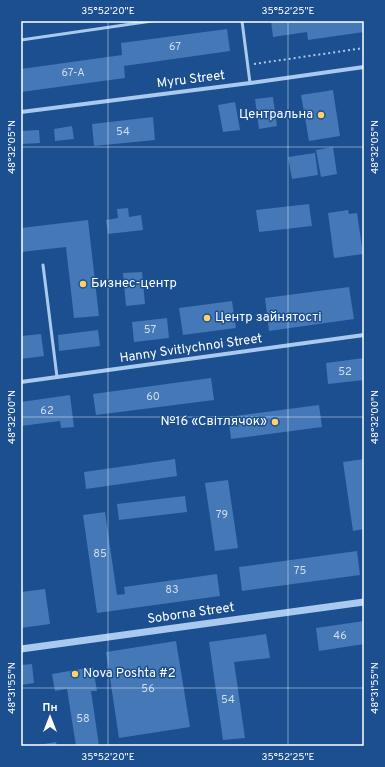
<svg xmlns="http://www.w3.org/2000/svg" width="385" height="767" font-family="Overpass,sans-serif">
<style>
.building{fill:#4478b7}
.lines{fill:none;stroke-linecap:round;stroke-linejoin:round}
.path{stroke:#a9c9ee;stroke-width:2;stroke-dasharray:2 3;stroke-linecap:butt}
.service{stroke:#a9c9ee;stroke-width:3}
.minor{stroke:#a9c9ee;stroke-width:4}
.tertiary{stroke:#a9c9ee;stroke-width:7}
.ticks{fill:none;stroke:#fff;stroke-width:1;stroke-opacity:0.45}
.poi-dot{fill:#ffd166;stroke:#1b4f8f;stroke-width:1.5}
.labels{text-anchor:middle;dominant-baseline:central;stroke-width:3;stroke-linejoin:round;paint-order:stroke}
.number-label{font-size:11px;fill:#d0dded}
.street-label{font-size:13px;fill:#fff;stroke:#1b4f8f}
.poi-label{font-size:13px;fill:#fff;stroke:#1b4f8f;text-anchor:start}
.neatline{fill:none;stroke:#fff;stroke-width:1.5}
.ticks-label{font-size:10px;text-anchor:middle;fill:#fff}
</style>
<rect width="100%" height="100%" fill="#1b4f8f"/>
<path class="building" d="M271,21H364V32L308,40L307,32L273,37Z
M227,29L230,51L124,66L125,78L21,92V69L122,55L121,43Z
M333,90L340,136L309,141L301,95Z
M273,97L277,126L259,129L255,99Z
M235,102L240,130L223,132L218,105Z
M153,117L155,140L94,146L92,124Z
M72,126L74,139L55,141L54,129Z
M39,130L40,143L22,144L21,131Z
M333,147L337,174L321,177L316,150Z
M315,153L318,175L292,179L288,157Z
M309,204L312,226L259,232L256,210Z
M128,208L129,217L141,215L143,230L108,234L106,220L118,218L117,209Z
M348,210L349,214L357,213L363,254L334,258L328,213Z
M88,220L99,316L74,318L66,247L21,252V228Z
M142,272L145,304L126,306L123,273Z
M349,287L354,319L269,331L265,298Z
M232,301L236,328L183,335L179,308Z
M167,318L169,338L134,342L132,322Z
M98,330L100,346L59,351L58,335Z
M41,334L44,356L21,359V336Z
M364,358V380L328,384L326,363Z
M211,378L214,400L96,415L93,394Z
M70,395L74,427L61,428L60,421L21,426V402Z
M319,405L322,427L231,439L228,417Z
M175,459L177,476L86,489L84,472Z
M364,459V529L353,531L343,462Z
M228,480L238,548L215,551L205,483Z
M185,496L187,512L119,520L117,504Z
M105,512L117,595L125,594L124,587L217,574L220,596L97,613L83,515Z
M357,551L360,575L242,591L239,567Z
M45,589L50,624L21,628V592Z
M364,621V644L319,651L316,628Z
M266,634L270,658L234,662L245,738L223,740L209,642Z
M176,641L190,727L119,738L106,652Z
M32,664L34,683L21,685V665Z
M93,667L97,691H91L99,746H76L67,689L55,691L52,674Z
M56,742L57,746H37V745Z"/>
<g class="lines">
<path class="path" d="M254,64L364,48"/>
<path class="service" d="M242,21L250,83
M21,40L152,21
M43,265L57,377"/>
<path class="minor" d="M21,112L250,83L364,67
M21,382L364,335"/>
<path class="tertiary" d="M21,649L364,602"/>
</g>
<path class="ticks" d="M108,21V746M288,21V746M21,147H364M21,417H364M21,688H364"/>
<g class="poi-dot">
<circle cx="321" cy="115" r="4"/>
<circle cx="83" cy="284" r="4"/>
<circle cx="207" cy="318" r="4"/>
<circle cx="275" cy="422" r="4"/>
<circle cx="75" cy="674" r="4"/>
</g>
<g class="labels">
<g class="number-label">
<text x="175" y="47">67</text>
<text x="73" y="73">67-А</text>
<text x="123" y="132">54</text>
<text x="150" y="330">57</text>
<text x="345" y="372">52</text>
<text x="153" y="397">60</text>
<text x="47" y="411">62</text>
<text x="222" y="515">79</text>
<text x="100" y="554">85</text>
<text x="300" y="571">75</text>
<text x="172" y="590">83</text>
<text x="340" y="636">46</text>
<text x="148" y="689">56</text>
<text x="228" y="700">54</text>
<text x="83" y="719">58</text>
</g>
<g class="street-label">
<text transform="translate(191 80) rotate(-7)">Myru Street</text>
<text transform="translate(191 349) rotate(-8)">Hanny Svitlychnoi Street</text>
<text transform="translate(191 614) rotate(-8)">Soborna Street</text>
</g>
<g class="poi-label">
<text x="313" y="115" text-anchor="end">Центральна</text>
<text x="91" y="284">Бизнес-центр</text>
<text x="215" y="318">Центр зайнятості</text>
<text x="267" y="422" text-anchor="end">№16 «Світлячок»</text>
<text x="83" y="674">Nova Poshta #2</text>
</g>
</g>
<rect width="385" height="767" fill="none" stroke="#1b4f8f" stroke-width="44"/>
<g transform="translate(50 717)" stroke="#1b4f8f" stroke-width="3" paint-order="stroke">
<path d="M0-3L7 15L0 10L-7 15Z" fill="#ffffff"/>
<text y="-6" font-size="11" font-weight="bold" text-anchor="middle" fill="#ffffff">Пн</text>
</g>
<rect x="22" y="22" width="341" height="723" class="neatline"/>
<g class="ticks-label">
<text x="108" y="14">35°52'20"E</text>
<text x="288" y="14">35°52'25"E</text>
<text transform="translate(11 147) rotate(-90)" y="4">48°32'05"N</text>
<text transform="translate(374 147) rotate(-90)" y="4">48°32'05"N</text>
<text transform="translate(11 417) rotate(-90)" y="4">48°32'00"N</text>
<text transform="translate(374 417) rotate(-90)" y="4">48°32'00"N</text>
<text transform="translate(11 688) rotate(-90)" y="4">48°31'55"N</text>
<text transform="translate(374 688) rotate(-90)" y="4">48°31'55"N</text>
<text x="108" y="760">35°52'20"E</text>
<text x="288" y="760">35°52'25"E</text>
</g>
</svg>
